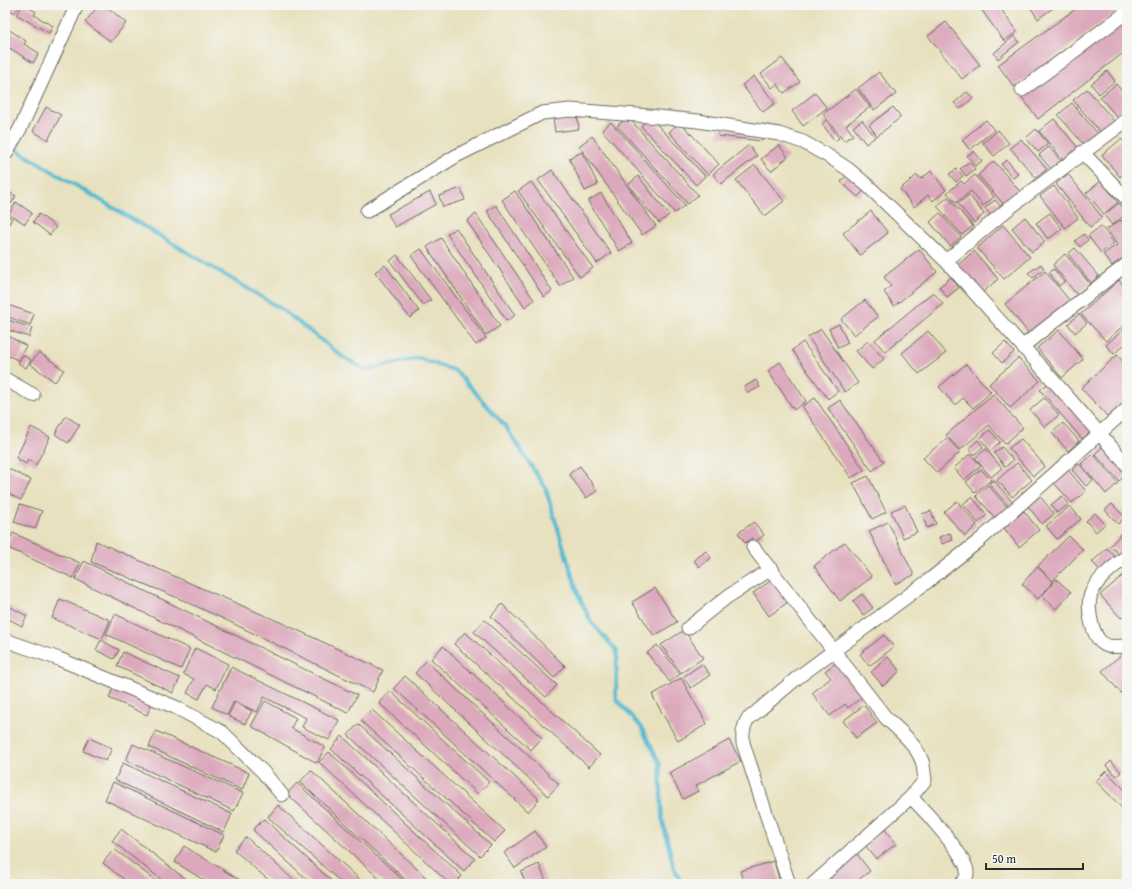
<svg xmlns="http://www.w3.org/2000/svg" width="1132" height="889" font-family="'Gentium Book Plus',serif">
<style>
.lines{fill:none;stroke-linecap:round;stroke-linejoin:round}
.stream{stroke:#52bad0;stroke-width:4}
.building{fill:#dca9bc}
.minor-casing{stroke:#6d6b5f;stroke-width:15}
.minor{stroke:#fff;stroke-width:13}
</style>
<rect width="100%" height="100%" fill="#f6f6f2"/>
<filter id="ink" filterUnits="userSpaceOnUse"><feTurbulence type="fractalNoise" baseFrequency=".025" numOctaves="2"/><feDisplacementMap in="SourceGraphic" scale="8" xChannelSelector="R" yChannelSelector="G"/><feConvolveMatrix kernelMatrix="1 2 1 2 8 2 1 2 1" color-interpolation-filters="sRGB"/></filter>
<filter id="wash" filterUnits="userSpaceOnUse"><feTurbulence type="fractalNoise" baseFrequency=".012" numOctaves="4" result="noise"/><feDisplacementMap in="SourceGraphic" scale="16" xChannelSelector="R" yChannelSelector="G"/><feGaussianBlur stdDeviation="0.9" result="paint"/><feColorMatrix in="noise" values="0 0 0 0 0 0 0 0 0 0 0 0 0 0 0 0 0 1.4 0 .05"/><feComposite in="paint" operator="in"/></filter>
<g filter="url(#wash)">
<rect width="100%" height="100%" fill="#e8e1bf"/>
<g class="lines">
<path class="stream" d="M12,147L280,308L343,357L366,370L418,358L456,371L505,426L545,487L578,594L591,622L617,651L616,699L641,727L660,764L662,818L673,865L682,884"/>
</g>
<g id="blocks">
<path class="building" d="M5,5H20L15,13L5,7Z
M22,5H25L36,12L34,15L53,26L49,33L17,15Z
M99,5H105L126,23L111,42L85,22Z
M978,5H998L1017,32L1004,41Z
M1029,5H1057L1038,19Z
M1081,5H1126L1014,87L998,65Z
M1127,14V50L1038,119L1021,96Z
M946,22L980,65L962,79L928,36Z
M5,27L26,41L24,44L39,53L33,63L5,45Z
M1014,36L1019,42L998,59L994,53Z
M782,58L800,82L784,93L777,84L772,88L761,74Z
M1107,71L1115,81L1099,94L1091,84Z
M879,72L896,94L874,110L858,88Z
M754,76L775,103L763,112L742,85Z
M1116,84L1127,97V111L1118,118L1100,97Z
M856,89L870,107L846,125L853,135L844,141L823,114Z
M1087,89L1115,122L1101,133L1073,100Z
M967,92L973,98L960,109L954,103Z
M815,93L827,108L803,126L792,111Z
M1072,103L1098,134L1084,145L1058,115Z
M46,107L61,115L48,140L33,131Z
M893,107L901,117L877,136L869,125Z
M577,115L579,129L555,132L553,118Z
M628,117L698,195L688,204L617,126Z
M650,117L705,176L696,185L641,126Z
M1054,119L1079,149L1064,161L1039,131Z
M826,120L839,138L835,141L822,124Z
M862,120L875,137L866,144L853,127Z
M986,120L994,130L970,150L962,140Z
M611,122L685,205L675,213L602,130Z
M680,122L719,164L708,175L669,132Z
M719,127L763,132L762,141L718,136Z
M1036,129L1048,144L1038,152L1026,138Z
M998,130L1009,143L994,156L983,143Z
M592,136L656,226L642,235L579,146Z
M1021,139L1047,169L1036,178L1010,148Z
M1121,139L1127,145V171L1120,177L1102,155Z
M749,145L757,156L721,184L713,174Z
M779,145L788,157L771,171L761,159Z
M1049,147L1062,162L1052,170L1039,155Z
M974,151L982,161L975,166L967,156Z
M582,152L598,185L585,191L569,158Z
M1007,160L1018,174L1013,178L1001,164Z
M994,161L1022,194L1006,207L978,175Z
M969,162L975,169L966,176L960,169Z
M755,165L784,201L765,216L736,180Z
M956,169L963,176L956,182L949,174Z
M552,170L611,253L597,263L538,180Z
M931,171L946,190L933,201L928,195L914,207L900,189L917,175L921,179Z
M849,172L867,187L858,197L841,182Z
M1068,174L1102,217L1090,227L1056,184Z
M975,175L994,197L983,206L971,191L956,203L947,193L961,181L964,184Z
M638,176L669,215L659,223L628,185Z
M1101,181L1118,202L1104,214L1086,193Z
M531,182L593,268L580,277L518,191Z
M1054,186L1078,218L1065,228L1040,196Z
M461,188L465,200L443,207L439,196Z
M5,190L16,196L11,204L5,200Z
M515,191L573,277L560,286L502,200Z
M430,192L436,204L395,227L388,214Z
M601,193L632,243L619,251L588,201Z
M969,195L984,214L974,223L958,204Z
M948,197L973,226L962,235L937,206Z
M995,200L1002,208L992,217L985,208Z
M16,202L32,213L25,224L9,214Z
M1119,203L1127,213L1112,225L1104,215Z
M496,205L552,291L544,297L487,211Z
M871,211L888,233L860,255L843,233Z
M940,213L961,237L950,246L930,222Z
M1050,213L1062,229L1048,239L1036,223Z
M5,214L12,218L8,226L5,224Z
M39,214L56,227L50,235L33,222Z
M476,214L534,300L525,307L467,221Z
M1025,217L1045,242L1032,252L1012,228Z
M1121,220L1127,229V255L1112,266L1103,254L1117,245L1107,229Z
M1003,225L1030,257L1004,279L977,248Z
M1101,226L1114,243L1101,253L1088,236Z
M456,228L515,315L507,321L447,234Z
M1084,234L1088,240L1080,247L1075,241Z
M441,238L500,326L486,335L427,247Z
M1075,248L1099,276L1091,283L1068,254Z
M421,249L486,338L476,345L411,256Z
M919,249L937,272L894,306L884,292L891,286L884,277Z
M974,251L998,279L982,293L957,266Z
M1065,254L1090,284L1077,295L1053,265Z
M397,255L431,300L423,305L390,261Z
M1041,264L1044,269L1033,278L1028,273Z
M385,265L419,311L410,318L375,272Z
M1054,269L1064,282L1059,286L1049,272Z
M1045,271L1070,301L1030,335L1005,304Z
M951,277L959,288L947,297L939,287Z
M1119,280L1127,290V322L1106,341L1081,314Z
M933,292L943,304L885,352L875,340Z
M865,300L878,317L854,335L841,319Z
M8,305L34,314L30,325L5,316Z
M1079,314L1087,323L1075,333L1068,324Z
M5,319L32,328L29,337L5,329Z
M839,324L848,343L838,348L829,329Z
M1127,326V342L1114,354L1106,345Z
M821,329L858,383L845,392L808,337Z
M1059,330L1083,359L1062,378L1037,348Z
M928,331L946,353L919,374L902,353Z
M5,334L26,346L18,360L9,356L7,359L5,358Z
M868,341L884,359L872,369L856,351Z
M803,342L838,391L828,399L792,350Z
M1005,342L1014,352L1002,363L993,353Z
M39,352L64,370L55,382L30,364Z
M23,355L31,360L26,368L18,363Z
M1117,355L1127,366V401L1109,418L1081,388Z
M1018,358L1040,381L1010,408L989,384Z
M780,362L806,401L794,410L768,371Z
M966,364L991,392L973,408L963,398L955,405L939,387Z
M756,380L760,387L748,393L744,387Z
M1051,381L1092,431L1082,439L1040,390Z
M993,394L1023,428L1005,444L989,425L960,450L946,435Z
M815,398L864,470L851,478L802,406Z
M1044,398L1059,415L1045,427L1030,410Z
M840,400L884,462L872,471L828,408Z
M66,416L80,425L68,443L55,434Z
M1063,423L1079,441L1068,451L1052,433Z
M31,427L50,437L36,465L28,460L26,464L16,458Z
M990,430L1000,442L990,451L980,438Z
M947,438L960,452L937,473L923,458Z
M1021,439L1045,466L1033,476L1009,448Z
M978,440L983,447L974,455L969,448Z
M1105,444L1127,468V474L1119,481L1095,454Z
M1002,447L1013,460L1005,467L994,453Z
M986,449L1002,468L991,477L975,458Z
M970,454L981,466L964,480L954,468Z
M1093,454L1118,483L1106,494L1081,464Z
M1017,463L1032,480L1012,497L997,480Z
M1079,464L1093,480L1086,486L1072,470Z
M580,466L597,491L586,498L569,474Z
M5,467L31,480L21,500L5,492Z
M981,469L991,480L975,493L966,482Z
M1068,470L1086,491L1072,503L1054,483Z
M868,476L886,512L872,519L853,483Z
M994,480L1013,503L1009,507L989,483Z
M988,485L1007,507L995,518L976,496Z
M1039,495L1054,514L1042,524L1027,505Z
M1062,496L1069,504L1057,513L1051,505Z
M972,497L987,515L978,523L963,504Z
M957,501L977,525L965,536L944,512Z
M20,504L42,511L35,529L14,522Z
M1112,504L1125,517L1118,524L1105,510Z
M905,505L917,532L903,538L891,511Z
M1070,506L1081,519L1057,539L1046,526Z
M931,511L936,524L927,528L922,514Z
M1024,511L1039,530L1019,547L1004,528Z
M1095,513L1105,524L1096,532L1086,521Z
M754,522L764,535L755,542L752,538L745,543L738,533Z
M888,522L914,575L895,584L869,531Z
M13,533L80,563L73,578L6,547Z
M950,533L953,540L942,544L939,537Z
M1121,534L1127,539V545L1119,554L1110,546Z
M1069,536L1083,550L1052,581L1038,566Z
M96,541L185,581L282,623L383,670L373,692L226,620L178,598L91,562Z
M845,542L872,577L840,601L814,566Z
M1107,548L1116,558L1101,571L1092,562Z
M706,551L711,558L699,567L694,560Z
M84,561L357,695L348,713L75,579Z
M1037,567L1053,582L1038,599L1022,584Z
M1127,572V613L1121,618L1100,595Z
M1056,579L1071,592L1056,609L1042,596Z
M772,580L788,602L769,616L753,593Z
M655,588L677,622L654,636L632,602Z
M862,594L873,608L863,615L853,601Z
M60,599L110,620L102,639L52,618Z
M5,604L27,616L22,626L5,617Z
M502,604L565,666L554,678L491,616Z
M115,614L190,649L181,669L106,634Z
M485,620L557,685L546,697L474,632Z
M684,630L703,658L681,673L661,645Z
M465,632L600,755L589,767L454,644Z
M884,635L894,647L869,666L860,654Z
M101,640L119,650L114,659L96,650Z
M657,645L680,674L670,682L647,653Z
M443,646L542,738L531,750L431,659Z
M195,648L228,664L216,689L207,684L199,699L187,693L194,679L183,674Z
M1127,650V687L1121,693L1102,671Z
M123,652L180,678L173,693L117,666Z
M888,657L900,671L883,686L871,672Z
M426,661L559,784L548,796L415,673Z
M837,662L863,696L848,708L845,704L830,716L812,693L831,678L825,671Z
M702,664L710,675L691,688L683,677Z
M231,667L339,720L329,740L302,727L306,718L264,697L257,712L234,701L227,715L212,707Z
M405,676L539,799L528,812L394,688Z
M681,678L707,724L678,741L652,695Z
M114,686L152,703L147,715L109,698Z
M390,691L489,782L478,794L379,703Z
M265,701L296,718L291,728L325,747L317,763L251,726Z
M235,702L252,711L245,724L228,716Z
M864,705L877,723L856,738L843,721Z
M372,710L505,831L494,842L361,721Z
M358,724L491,845L480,856L348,735Z
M156,731L249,773L242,790L149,747Z
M342,736L475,859L464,871L331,749Z
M89,738L112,748L106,761L83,751Z
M729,740L741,761L695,786L698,791L683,799L669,773Z
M133,744L243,793L234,811L126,760Z
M329,752L462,876L454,884H450L319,762Z
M1111,761L1121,772L1117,776L1106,766Z
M123,763L232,814L224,832L115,780Z
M311,770L433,884H410L300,782Z
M1106,771L1127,792V813L1096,781Z
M113,782L224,835L216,852L105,800Z
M297,783L407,884H385L287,794Z
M278,805L365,884H343L268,817Z
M264,819L335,884H312L253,830Z
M121,829L192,884H167L112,841Z
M885,830L896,844L876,859L865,845Z
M535,831L546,847L515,868L504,853Z
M246,837L298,884H273L234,850Z
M184,846L246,884H210L175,862Z
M114,849L160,884H130L103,863Z
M857,854L870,871L853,884H836L829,876Z
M774,861L780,882L772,884H744L740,871Z
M539,864L547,884H526L521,872Z"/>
</g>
</g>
<g filter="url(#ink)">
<use href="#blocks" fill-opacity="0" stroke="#6d6b5f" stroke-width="1"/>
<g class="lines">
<defs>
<path id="minor" d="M1022,90L1127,12
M1082,152L1127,199
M5,155L20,129L77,5
M367,211L456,156L542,113L570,110L638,115L698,121L779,134L803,142L828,156L848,169L868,186L946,261L1059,387L1127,465
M946,261L1008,209L1127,120
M1023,346L1127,264
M5,379L33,395
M753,547L886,718C900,731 915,743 922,761C924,767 924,774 925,780L911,797
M1127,556C1114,567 1097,578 1091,594C1086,607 1092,642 1108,646C1114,647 1121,646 1127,646
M688,628L727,597L771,569
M5,640L59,659L175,707L222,732L263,772L282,795
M789,884L743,743C742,734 743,728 747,720L797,678L928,581L980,540L1127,409
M813,884L911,797C923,809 969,858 967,873C967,877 964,881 961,884"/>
</defs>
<use href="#minor" class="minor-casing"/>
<use href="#minor" class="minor"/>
</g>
</g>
<rect width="1132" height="889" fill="none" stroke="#f6f6f2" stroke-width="20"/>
<path d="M986 863v6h97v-6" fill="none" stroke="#2b2b2b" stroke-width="2"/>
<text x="992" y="863" font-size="12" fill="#2b2b2b" stroke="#f6f6f2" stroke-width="3" paint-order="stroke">50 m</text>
</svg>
